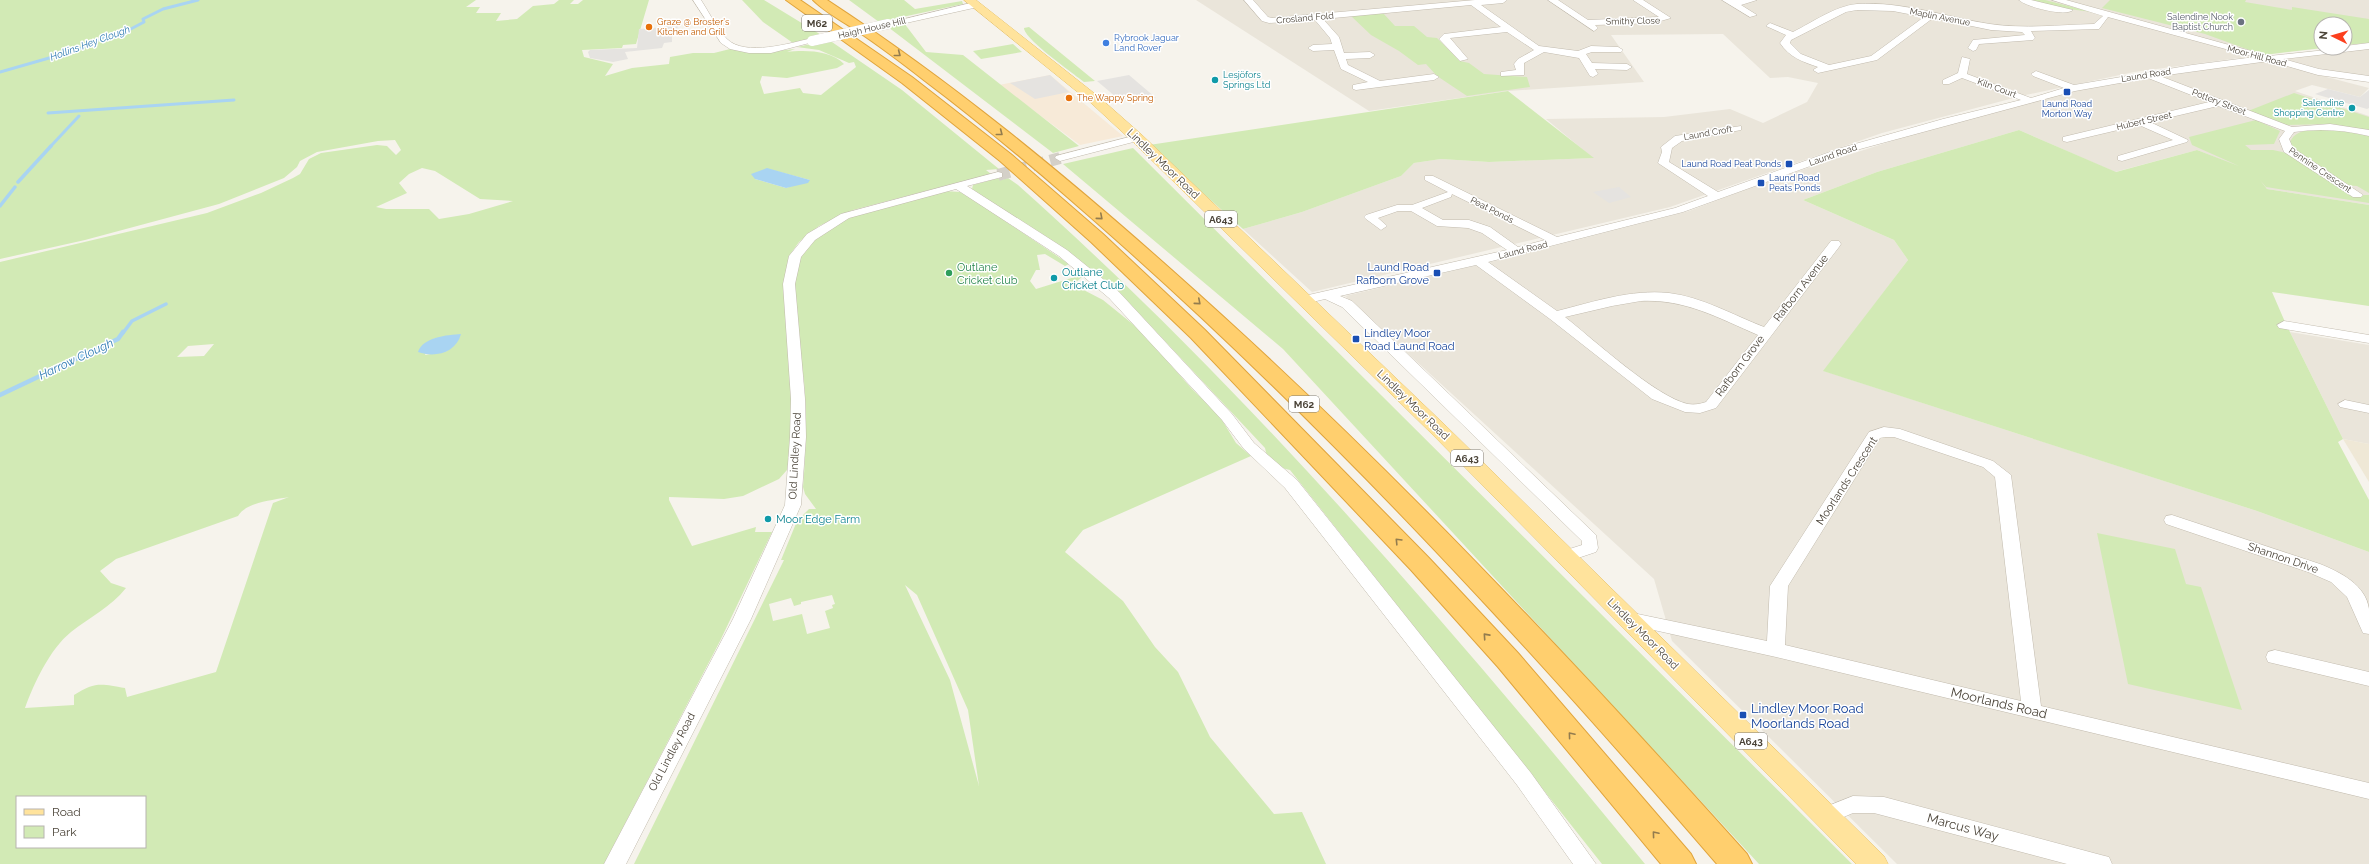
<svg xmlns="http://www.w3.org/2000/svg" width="2369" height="864" font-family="Raleway,sans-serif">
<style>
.residential{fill:#eae5da}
.commercial{fill:#f7ead8}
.education{fill:#efe8d6}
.green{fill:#d2eab5;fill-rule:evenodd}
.parking{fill:#e5e3e0}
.water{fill:#a9d4f2}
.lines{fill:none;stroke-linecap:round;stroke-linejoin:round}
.stream-far2{stroke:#a9d4f2;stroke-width:3}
.stream-far1{stroke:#a9d4f2;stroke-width:3.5}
.stream{stroke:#a9d4f2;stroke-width:4.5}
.minor-tunnel{stroke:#d4d0c8;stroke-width:12;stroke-dasharray:12 6;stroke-linecap:butt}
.minor-casing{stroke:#c2bbae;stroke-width:1}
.major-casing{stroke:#e6c16a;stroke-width:1}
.highway-casing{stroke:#e0a43c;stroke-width:2}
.minor{fill:#fff;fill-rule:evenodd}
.major{fill:#ffe39c;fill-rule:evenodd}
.highway{fill:#ffcf6e;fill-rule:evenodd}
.minor-bridge-casing{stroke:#c2bbae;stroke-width:10;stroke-linecap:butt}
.minor-bridge{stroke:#fff;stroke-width:10}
.oneway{stroke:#937c4e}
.worship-dot{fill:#6b7280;stroke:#fff;stroke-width:1.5}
.food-dot{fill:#e8710a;stroke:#fff;stroke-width:1.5}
.shop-dot{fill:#3f7fe0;stroke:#fff;stroke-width:1.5}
.culture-dot{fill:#0f9aa8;stroke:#fff;stroke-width:1.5}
.transit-dot{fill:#1a4fb4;stroke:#fff;stroke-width:1.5}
.leisure-dot{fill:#2e9e5b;stroke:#fff;stroke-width:1.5}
.labels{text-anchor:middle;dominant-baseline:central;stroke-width:3;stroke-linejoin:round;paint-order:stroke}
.far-street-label{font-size:9px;fill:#4b4439;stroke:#fff}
.far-worship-label{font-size:9px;fill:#5b616d;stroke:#fff;text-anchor:end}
.far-food-label{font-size:9px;fill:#c56008;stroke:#fff;text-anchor:start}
.far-shop-label{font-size:9px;fill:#366cbe;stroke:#fff;text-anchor:start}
.far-culture-label{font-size:9px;fill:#0d838f;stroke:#fff;text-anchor:start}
.far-transit-label{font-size:9px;fill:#164399;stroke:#fff}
.shield{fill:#fff;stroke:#817c74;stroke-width:1}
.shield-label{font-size:10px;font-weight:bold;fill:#4b4439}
.far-water-label{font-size:10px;font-style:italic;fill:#2e7ab2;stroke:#fff}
.street-label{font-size:11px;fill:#4b4439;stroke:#fff}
.leisure-label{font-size:11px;fill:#27864d;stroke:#fff;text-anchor:start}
.transit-label{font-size:11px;fill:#164399;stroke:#fff;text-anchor:end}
.culture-label{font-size:11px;fill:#0d838f;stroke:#fff;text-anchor:start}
.water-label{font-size:12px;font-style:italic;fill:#2e7ab2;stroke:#fff}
.near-street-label{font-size:13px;fill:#4b4439;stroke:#fff}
.near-transit-label{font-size:13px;fill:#164399;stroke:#fff;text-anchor:start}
</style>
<rect width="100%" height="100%" fill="#f6f3ec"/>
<path class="residential" d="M1196,0H2369V40L2345,24H2321V47L2134,72L2021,96L1882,133L1670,207L1312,292L1243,229L1302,212L1401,176L1414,163L1441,159L1489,162L1593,158L1546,119L1664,117L1730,109L1763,123L1807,102L1818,83L1788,77L1770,78L1723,34L1611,35L1644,82L1508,91L1369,111Z
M2369,48V77L2335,72L2277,59Z
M2258,61L2269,62L2369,88L2360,97L2312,85L2295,91L2369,116V205L2267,189L2253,172L2197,150L2115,172L2019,130L1877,172L1803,200L1894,240L1908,260L1824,371L2257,511L2369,552V864H1897L1672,641L1654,579L1345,296L1491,262L1689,211L1773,179L1920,132L2080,89L2154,76Z
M2290,332L2369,345V444L2343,439Z"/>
<path class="commercial" d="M1050,75L1123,136L1080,145L999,85Z"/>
<path class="education" d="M2343,439L2369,444V482Z"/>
<path class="green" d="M0,0H476L466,7H480L476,13H501L496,21L517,19L533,6L554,4L559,0H574L570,4H578L583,0H649L636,44L623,45L622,48L582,50L584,57L613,64L605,76L632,68L669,64L670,57L693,53H714L730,49L753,53L795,49L787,52C804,50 831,50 844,64L837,68L787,78L762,76L760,82L764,94L800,88L803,93L821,95L856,67L854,62L849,63L819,50L797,47L829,40L902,90L999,169L986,170L991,174L853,210L819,226L799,242L789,256L785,277L793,397L791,445L787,470L779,479L743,496L724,499L669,497V500L692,546L756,527L755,532H772L720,641L604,864H0V262L207,213L261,193L293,178L300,174L309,159L321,153L377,145L387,146L396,155L401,150L395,140L378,141L317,152L300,161L297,167L284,178L219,204L85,240L0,259ZM422,168L435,171L480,199L513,201L469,214L439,219L429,209H386L376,207L407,193L399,183L409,174ZM772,170L810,180L786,188L755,179ZM439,338L447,351L425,355L433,339ZM214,344L204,356L177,357L188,346ZM289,497L273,503L216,672L127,697L125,688C102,684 95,681 74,695V705L25,708C34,683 50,649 71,632C90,617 111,607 126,588L111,583L100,571L116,559L238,516C246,502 274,500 289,497ZM17,797H145V847H17Z
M742,0H764L823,36L793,43L763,22Z
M849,0H904L915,9L962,1L963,4L879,22Z
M2027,0H2045L2092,12L2045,6Z
M2110,0H2246L2245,2L2292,10V7L2369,19V43L2345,45V24H2321V48H2323L2263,55L2205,34L2102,8Z
M1383,13L1395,26H1414L1427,37L1437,38L1460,61L1469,63L1484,74L1527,77L1530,87L1467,96L1437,76L1426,64L1418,65L1399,51L1371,35L1351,16Z
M904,23L926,52L963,55L1079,146L1053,153L888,27Z
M1029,27L1095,81L1084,82C1073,73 1024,39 1024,28Z
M1013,44L1022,52L981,59L973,51Z
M1508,91L1594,158L1489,162L1441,159L1414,163L1401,176L1302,212L1243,229L1149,145Z
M2294,93L2369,117V131L2332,124L2285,125L2248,111Z
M2256,120L2280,131L2274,144L2245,145L2251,150H2273L2287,153L2351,195H2369V203L2266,187L2260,180L2267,189L2369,205V306L2272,292L2285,322L2343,439L2338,442L2369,500V552L2257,511L1823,371L1908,260L1894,240L1803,200L1877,172L2019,130L2116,172L2197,150L2239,166L2192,145L2189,137Z
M2310,129H2334L2369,136V193L2357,186L2344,185L2296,152L2290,142C2294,133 2301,132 2310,129Z
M1133,148L1852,864H1759L1283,349L1063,164Z
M998,178L1001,180L1008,178L1018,185C1249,391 1450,626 1645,864H1602L1290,470C1277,467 1267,462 1265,448L1118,291L1077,259L972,189L973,185Z
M945,191L960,192L974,200L1069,264L1065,266L1045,254L1037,255L1040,270H1036L1030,281L1036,289L1081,275L1082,277L1076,282V286L1103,300L1140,330L1192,389L1219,415L1236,443L1251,456L1083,530L1065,552L1123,601L1155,647L1178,672L1210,737L1274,814L1302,812L1326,864H634L784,560H781L797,521L809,509H816L805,494L803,487C806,451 807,416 804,381C801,353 788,283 798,260C801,253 811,242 817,237C846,211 908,202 945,191ZM905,585L917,595L968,710L979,786L950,680ZM832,595L835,604L832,605L833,608L825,611L830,628L807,634L802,614L773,621L769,604L791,598L794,606L801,604V602Z
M2097,533L2175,549L2186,584L2201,587L2242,710L2128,684Z"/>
<path class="parking" d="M680,24L672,35V42L664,43L662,48L625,52L628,59L613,62L590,58L588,52L590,50L637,48L639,29L664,27L666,25Z
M1050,75L1069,92L1035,99L1010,83Z
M1129,75L1156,98L1133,103L1124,95L1116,97L1097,81Z
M2328,89L2360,97L2369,90V108L2367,109L2315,94Z
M1619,187L1631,197L1609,203L1593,192Z"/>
<path class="water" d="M767,168L810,180L808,183L786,188L755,179L751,174Z
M461,334C456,353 435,358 418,352C423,337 447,335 461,334Z"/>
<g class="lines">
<path class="stream-far2" d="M0,72L77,50L102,38L127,31L144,22L143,19L163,9L198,0
M48,113L234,100
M50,147L79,116"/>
<path class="stream-far1" d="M18,182L51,146
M0,206L15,187
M123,333L132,321L166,304"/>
<path class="stream" d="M0,395L118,339L123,332"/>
<path class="minor-tunnel" d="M998,175L1060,158"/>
<defs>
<path id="minor" d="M693,0H701C709,12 717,29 727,39C745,57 791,43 812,38L817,41L771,53H749L730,49L721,43Z
M1244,0H1253L1268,17L1272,18L1475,0H1507L1503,3L1481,5L1539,46L1578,51L1591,46L1618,47L1623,50L1621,52H1592L1586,54L1592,63L1627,64L1632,67L1627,70L1595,69L1598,74L1593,77L1590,76L1579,58L1544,52L1524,63V75L1501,76V72L1516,70L1514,64L1518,59L1534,50L1507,32L1450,38L1468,59L1460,61L1439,39L1444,34L1501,27L1471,5L1323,19L1339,37L1344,53L1370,52L1375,55L1370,58L1346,59L1348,65L1380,81L1434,74L1439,77L1434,80L1356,90L1353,89V85L1368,82L1341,69L1334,50L1313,51L1308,48L1313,45L1332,44L1330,38L1315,20L1269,23L1262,21Z
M1548,0H1558L1588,20L1659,17L1633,0H1643L1671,18L1654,23L1595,25L1598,28L1594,31Z
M1722,0H1757L1741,5L1757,15L1750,17Z
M2019,0H2031L2073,10C2066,17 2026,7 2019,0Z
M2052,0H2066L2269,56L2345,48V46L2369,43V49L2283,59L2319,69L2369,76V82L2318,75L2269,61L2160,76L2292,127L2330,124L2369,130V136C2344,130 2320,128 2294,132L2289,139L2293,148L2363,195L2361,197H2353L2284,152L2279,139L2285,131L2218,106L2150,122L2188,140L2187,142L2122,161L2118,160V156L2173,140L2139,125L2067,142L2063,141V137L2209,102L2148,78L2075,91L1849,152L1683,212L1488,262L1557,311C1593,302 1631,289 1669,293C1702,297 1733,315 1764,327L1831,241H1839L1841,244L1839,247L1716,408L1700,413L1685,412L1652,399L1550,319L1476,265L1340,296L1352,301L1596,535L1598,548L1596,552L1566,562L1560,560L1558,556L1560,552L1582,545V541L1342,307L1325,299L1304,304L1298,300L1304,296L1507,250L1482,233L1468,228L1437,226L1411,211H1398L1378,218L1387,226L1381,230L1366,219L1364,217L1366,215L1397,205H1412L1448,192L1425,180V176H1433L1557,237L1675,208L1708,196L1658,163L1662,152L1661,147L1675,136L1741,126V130L1682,141L1672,148L1669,162L1718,192L1841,148L1943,119L2021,100L1962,78L1949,84H1943V80L1958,73L1962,57L1970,59L1967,74L2031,98L2064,88L2033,76L2031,74L2036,71L2074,85L2192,65L2255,57L2108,17L2099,29L2031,31L2035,38L2033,40L1979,44L1976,50L1973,51L1968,48L1973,40L2025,35L2022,32L1991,30L1933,18L1877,60L1818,73L1813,70L1818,67C1803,62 1789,57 1780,43L1786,35L1766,26L1770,23L1793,32C1813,22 1835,6 1857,4C1902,1 1946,17 1990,24C2024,29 2059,25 2094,24L2103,16ZM1857,10L1893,11L1924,17L1871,56L1829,65L1801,54L1790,43L1791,40L1846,12ZM1452,194L1545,240L1518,247L1490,227L1469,220H1443L1422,208L1451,197ZM1641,301C1686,299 1718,318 1758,335L1706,402C1700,404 1694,405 1688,404C1656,397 1593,339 1565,317L1612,306Z
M975,2L979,5L978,7L888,27L884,24Z
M1137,135L1141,136V140L1060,161L1055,158L1056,156Z
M998,172L1002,173V177L967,186L1067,250L1119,292L1232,414L1254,443L1297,480L1531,773L1596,864H1573L1517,785L1285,488L1244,449L1222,420L1109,298L1059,256L956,189L849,218L815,240L801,257L795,284L805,399L806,437L801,505L751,619L626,864H604L733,619L785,505L790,437L791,399L783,284L789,256L807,234L841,214Z
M2284,321L2369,335V343L2279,328L2277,325Z
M2345,400L2369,405V413L2340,407L2338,404Z
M1884,427L1900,429L1993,461L2011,475L2041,706L2369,783V799L1776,657L1622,623L1619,618L1622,613L1628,612L1767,641L1770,586L1869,432ZM1885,437H1894L1983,467L1995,477L2021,701L1785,645L1788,586L1880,438Z
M2172,515L2320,564C2340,572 2366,585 2369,609C2369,617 2369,626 2369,634L2363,633L2347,597L2331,582L2308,572L2166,524L2164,520L2166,516Z
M2275,650L2369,672V686L2268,662L2266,657L2268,652Z
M1853,796L1884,797L2101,855L2109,857L2112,864H2067L1874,813H1853L1825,825L1818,822L1815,816L1818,810Z"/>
<path id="major" d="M964,0H976L1099,97L1142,135L1446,426L1884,856L1888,864H1856L1432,434L1132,141L1091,103Z"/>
<path id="highway" d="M786,0H800L912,77L1012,155L1103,234L1205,330L1429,558L1518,653L1691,854L1696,864H1661L1498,667L1411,570L1191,338L1091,242L1000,161L902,83Z
M813,0H827C951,81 1065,175 1175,273C1379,454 1566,652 1747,854L1752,864H1717C1530,647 1337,437 1123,246C1059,189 994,133 925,81C902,63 878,45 854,29C840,20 824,11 813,0Z"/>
</defs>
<use href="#minor" class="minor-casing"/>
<use href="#major" class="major-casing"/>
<use href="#highway" class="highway-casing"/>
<use href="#minor" class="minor"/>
<use href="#major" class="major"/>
<use href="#highway" class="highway"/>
<defs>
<path id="minor-bridge" d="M812,41L888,24"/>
</defs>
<use href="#minor-bridge" class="minor-bridge-casing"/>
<use href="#minor-bridge" class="minor-bridge"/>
</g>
<defs><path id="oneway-chevron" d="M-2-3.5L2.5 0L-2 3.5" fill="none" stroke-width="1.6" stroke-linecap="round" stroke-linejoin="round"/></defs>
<g class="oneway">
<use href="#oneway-chevron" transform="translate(898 54) rotate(38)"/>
<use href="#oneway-chevron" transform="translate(1000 133) rotate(38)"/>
<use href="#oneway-chevron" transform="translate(1100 217) rotate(41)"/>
<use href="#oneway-chevron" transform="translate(1198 302) rotate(41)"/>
<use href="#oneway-chevron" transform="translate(1398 541) rotate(-134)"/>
<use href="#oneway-chevron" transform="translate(1486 636) rotate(-132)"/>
<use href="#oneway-chevron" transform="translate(1571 735) rotate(-130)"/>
<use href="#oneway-chevron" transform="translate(1655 834) rotate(-130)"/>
</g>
<circle class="worship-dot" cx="2241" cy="22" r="4"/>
<g class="food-dot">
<circle cx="649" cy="27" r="4"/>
<circle cx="1069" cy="98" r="4"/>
</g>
<circle class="shop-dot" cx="1106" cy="43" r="4"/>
<g class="culture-dot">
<circle cx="1215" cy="80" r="4"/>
<circle cx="2352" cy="108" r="4"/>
<circle cx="1054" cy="278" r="4"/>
<circle cx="768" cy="519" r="4"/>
</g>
<g class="transit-dot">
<rect x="2063" y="88" width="8" height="8" rx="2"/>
<rect x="1785" y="160" width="8" height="8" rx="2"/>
<rect x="1757" y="179" width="8" height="8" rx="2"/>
<rect x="1433" y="269" width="8" height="8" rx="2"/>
<rect x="1352" y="335" width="8" height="8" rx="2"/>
<rect x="1739" y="711" width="8" height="8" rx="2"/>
</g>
<circle class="leisure-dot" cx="949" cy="273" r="4"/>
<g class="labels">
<g class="far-street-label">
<text transform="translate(1940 17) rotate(11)">Maplin Avenue</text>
<text transform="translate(1305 18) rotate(-5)">Crosland Fold</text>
<text transform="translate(1633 21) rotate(-1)">Smithy Close</text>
<text transform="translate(872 28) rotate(-13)">Haigh House Hill</text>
<text transform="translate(2257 56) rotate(15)">Moor Hill Road</text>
<text transform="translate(2146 75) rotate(-9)">Laund Road</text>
<text transform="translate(1997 88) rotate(20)">Kiln Court</text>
<text transform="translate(2219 102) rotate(21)">Pottery Street</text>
<text transform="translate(2144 121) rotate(-13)">Hubert Street</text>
<text transform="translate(1708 133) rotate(-10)">Laund Croft</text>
<text transform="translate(1833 155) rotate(-19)">Laund Road</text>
<text transform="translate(2320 170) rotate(34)">Pennine Crescent</text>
<text transform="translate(1492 210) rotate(27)">Peat Ponds</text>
<text transform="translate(1523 250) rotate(-14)">Laund Road</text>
</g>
<g class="far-worship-label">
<text x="2233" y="17">Salendine Nook<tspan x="2233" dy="10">Baptist Church</tspan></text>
</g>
<g class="far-food-label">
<text x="657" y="22">Graze @ Broster's<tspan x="657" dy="10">Kitchen and Grill</tspan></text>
<text x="1077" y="98">The Wappy Spring</text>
</g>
<g class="far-shop-label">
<text x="1114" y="38">Rybrook Jaguar<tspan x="1114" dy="10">Land Rover</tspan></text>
</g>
<g class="far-culture-label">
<text x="1223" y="75">Lesjöfors<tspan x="1223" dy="10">Springs Ltd</tspan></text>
<text x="2344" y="103" text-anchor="end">Salendine<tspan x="2344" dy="10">Shopping Centre</tspan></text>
</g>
<g class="far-transit-label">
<text x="2067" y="104">Laund Road<tspan x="2067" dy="10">Morton Way</tspan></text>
<text x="1781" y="164" text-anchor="end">Laund Road Peat Ponds</text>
<text x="1769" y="178" text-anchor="start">Laund Road<tspan x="1769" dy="10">Peats Ponds</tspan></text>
</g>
<g class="shield">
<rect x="802" y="15" width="30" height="16" rx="3"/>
<rect x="1205" y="211" width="32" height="16" rx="3"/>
<rect x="1289" y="396" width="30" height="16" rx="3"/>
<rect x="1451" y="450" width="32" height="16" rx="3"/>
<rect x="1735" y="733" width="32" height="16" rx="3"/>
</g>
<g class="shield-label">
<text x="817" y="23">M62</text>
<text x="1221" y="219">A643</text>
<text x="1304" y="404">M62</text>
<text x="1467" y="458">A643</text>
<text x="1751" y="741">A643</text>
</g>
<g class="far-water-label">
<text transform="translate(90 43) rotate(-20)">Hollins Hey Clough</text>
</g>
<g class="street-label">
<text transform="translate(1163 164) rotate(44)">Lindley Moor Road</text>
<text transform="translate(1801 288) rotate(-52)">Rafborn Avenue</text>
<text transform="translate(1740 366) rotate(-53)">Rafborn Grove</text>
<text transform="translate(1413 405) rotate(44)">Lindley Moor Road</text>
<text transform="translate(795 456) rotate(-87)">Old Lindley Road</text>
<text transform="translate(1847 481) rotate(-57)">Moorlands Crescent</text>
<text transform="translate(2283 558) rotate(19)">Shannon Drive</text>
<text transform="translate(1643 634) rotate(45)">Lindley Moor Road</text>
<text transform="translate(672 752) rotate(-62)">Old Lindley Road</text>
</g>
<g class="leisure-label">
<text x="957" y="267">Outlane<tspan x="957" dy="13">Cricket club</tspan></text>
</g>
<g class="transit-label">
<text x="1429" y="267">Laund Road<tspan x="1429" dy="13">Rafborn Grove</tspan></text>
<text x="1364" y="333" text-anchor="start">Lindley Moor<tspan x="1364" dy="13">Road Laund Road</tspan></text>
</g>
<g class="culture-label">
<text x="1062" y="272">Outlane<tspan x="1062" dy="13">Cricket Club</tspan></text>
<text x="776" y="519">Moor Edge Farm</text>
</g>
<g class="water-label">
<text transform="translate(76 359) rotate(-25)">Harrow Clough</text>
</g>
<g class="near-street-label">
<text transform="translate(1999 703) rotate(13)">Moorlands Road</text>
<text transform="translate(1963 827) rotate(15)">Marcus Way</text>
</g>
<g class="near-transit-label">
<text x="1751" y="708">Lindley Moor Road<tspan x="1751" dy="15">Moorlands Road</tspan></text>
</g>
</g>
<rect x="16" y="796" width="130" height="52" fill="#ffffff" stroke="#b7b4b0"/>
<rect x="24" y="809" width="20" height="6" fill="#ffe39c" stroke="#b7b4b0"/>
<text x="52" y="816" font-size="12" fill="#4b4439">Road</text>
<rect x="24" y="826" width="20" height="12" fill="#d2eab5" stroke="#b7b4b0"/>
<text x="52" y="836" font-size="12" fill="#4b4439">Park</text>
<g transform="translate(2333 36) rotate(275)"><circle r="19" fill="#ffffff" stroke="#b7b4b0"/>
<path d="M0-3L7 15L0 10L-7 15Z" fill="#fc3f1d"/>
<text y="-6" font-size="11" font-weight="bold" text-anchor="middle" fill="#4b4439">N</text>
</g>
</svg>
